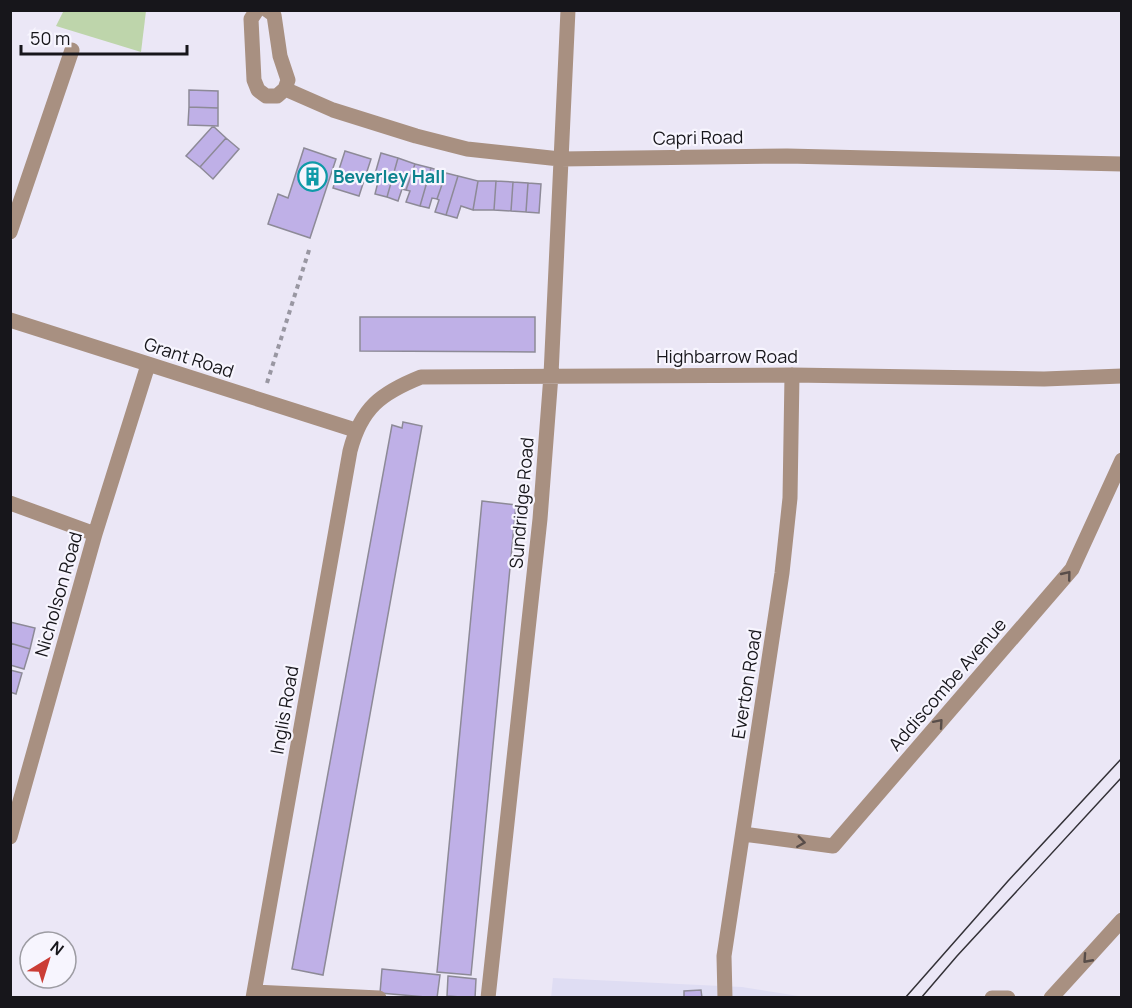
<svg xmlns="http://www.w3.org/2000/svg" width="1132" height="1008" font-family="Manrope,sans-serif">
<style>
.commercial{fill:#dfddf3}
.green{fill:#bed5ab}
.building{fill:#bfb0e7;stroke:#8d8a97;stroke-width:1.5}
.lines{fill:none;stroke-linecap:round;stroke-linejoin:round}
.path{stroke:#9997a2;stroke-width:4;stroke-dasharray:4.5 4.5;stroke-linecap:butt}
.minor{stroke:#a89081;stroke-width:15}
.tram{stroke:#333137;stroke-width:1.5}
.oneway{stroke:#584d49}
.labels{text-anchor:middle;dominant-baseline:central;stroke-width:4.5;stroke-linejoin:round;paint-order:stroke}
.street-label{font-size:18px;fill:#17161b;stroke:#f7f5fe}
.culture-label{font-size:18px;font-weight:bold;fill:#0d838f;stroke:#f7f5fe;text-anchor:start}
</style>
<rect width="100%" height="100%" fill="#ebe7f6"/>
<path class="commercial" d="M553,978L742,987L805,997L551,998Z"/>
<path class="green" d="M64,10L146,11L141,52L56,26Z"/>
<path class="building" d="M189,90L218,91V108L189,107Z
M189,107L218,108V126L188,125Z
M213,126L226,138L200,167L186,156Z
M226,138L239,149L213,179L200,167Z
M304,148L336,159L310,238L268,224L278,194L288,198Z
M345,151L371,159L359,196L333,188Z
M381,153L398,158L387,197L375,194L378,182L373,181Z
M398,158L415,164L406,190L402,189L398,201L387,197Z
M415,164L431,168L420,206L406,202L410,191L406,190Z
M431,168L446,173L437,199L432,198L429,208L420,206Z
M446,173L458,176L446,215L435,212L439,200L437,199Z
M458,176L478,181L473,210L461,206L457,218L446,215Z
M478,181H496L494,210H473Z
M496,181L513,182L511,211L494,210Z
M513,182L528,183L526,212L511,211Z
M528,183L541,184L539,213L526,212Z
M360,317H535V352L360,351Z
M403,422L422,426L323,975L292,969L392,425L402,428Z
M482,501L516,505L471,975L437,972Z
M10,622L35,628L30,649L10,643Z
M10,643L30,649L24,669L10,665Z
M10,670L22,673L16,694L10,692Z
M382,969L440,975L437,998L380,993Z
M448,976L476,979L475,998L447,996Z
M701,990L702,998H684V991Z"/>
<g class="lines">
<path class="path" d="M267,383L310,247"/>
<path class="minor" d="M257,10L251,19L254,80L258,90L266,96H277L285,89L288,80L280,56L274,15L267,10
M285,89L333,110L416,136L467,149L560,159L787,156L1122,164
M10,232L72,50
M10,320L355,430
M10,503L95,534
M743,834L833,846L1072,569L1122,460
M10,837L95,534L148,365
M254,992L379,998
M253,998L350,451C361,408 381,393 421,377L792,375L1044,379L1122,376
M488,998L540,519L551,375L568,10
M725,998L724,956L782,573L790,498L792,375
M992,998H1008
M1051,998L1122,920"/>
<path class="tram" d="M905,998L1008,881L1122,758
M921,998L957,956L1122,777"/>
</g>
<defs><path id="oneway-chevron" d="M-2-3.5L2.5 0L-2 3.5" fill="none" stroke-width="1.6" stroke-linecap="round" stroke-linejoin="round" transform="scale(1.5)"/></defs>
<g class="oneway">
<use href="#oneway-chevron" transform="translate(1067 575) rotate(-51)"/>
<use href="#oneway-chevron" transform="translate(939 723) rotate(-49)"/>
<use href="#oneway-chevron" transform="translate(801 842) rotate(8)"/>
<use href="#oneway-chevron" transform="translate(1087 959) rotate(132)"/>
</g>
<defs>
<symbol id="building-ring" viewBox="-11 -11 22 22"><circle r="9.5" fill="#f7f5fe" stroke="#0f9aa8" stroke-width="1.5"/><path d="M-4-6H4V6H1V3H-1V6H-4ZM-2.5-4.3h1.7v1.8h-1.7ZM.8-4.3h1.7v1.8H.8ZM-2.5-1h1.7V.8h-1.7ZM.8-1h1.7V.8H.8Z" fill="#0f9aa8"/></symbol>
</defs>
<g fill-rule="evenodd">
<use href="#building-ring" x="296" y="160" width="33" height="33"/>
</g>
<g class="labels">
<g class="street-label">
<text transform="translate(698 137) rotate(-1)">Capri Road</text>
<text x="727" y="356">Highbarrow Road</text>
<text transform="translate(189 357) rotate(18)">Grant Road</text>
<text transform="translate(521 503) rotate(-85)">Sundridge Road</text>
<text transform="translate(58 594) rotate(-74)">Nicholson Road</text>
<text transform="translate(746 684) rotate(-81)">Everton Road</text>
<text transform="translate(947 684) rotate(-49)">Addiscombe Avenue</text>
<text transform="translate(284 710) rotate(-80)">Inglis Road</text>
</g>
<g class="culture-label">
<text x="333" y="176">Beverley Hall</text>
</g>
</g>
<rect width="1132" height="1008" fill="none" stroke="#17161b" stroke-width="24"/>
<g transform="translate(48 960) rotate(38)"><circle r="28" fill="#f7f5fe" stroke="#9d9ca3" stroke-width="1.5"/>
<path d="M0-4.5L10 22L0 15L-10 22Z" fill="#cb3d36"/>
<text y="-9" font-size="16" font-weight="bold" text-anchor="middle" fill="#17161b">N</text>
</g>
<path d="M21 45v9h166v-9" fill="none" stroke="#17161b" stroke-width="3"/>
<text x="30" y="45" font-size="18" fill="#17161b" stroke="#f7f5fe" stroke-width="4.5" paint-order="stroke">50 m</text>
</svg>
